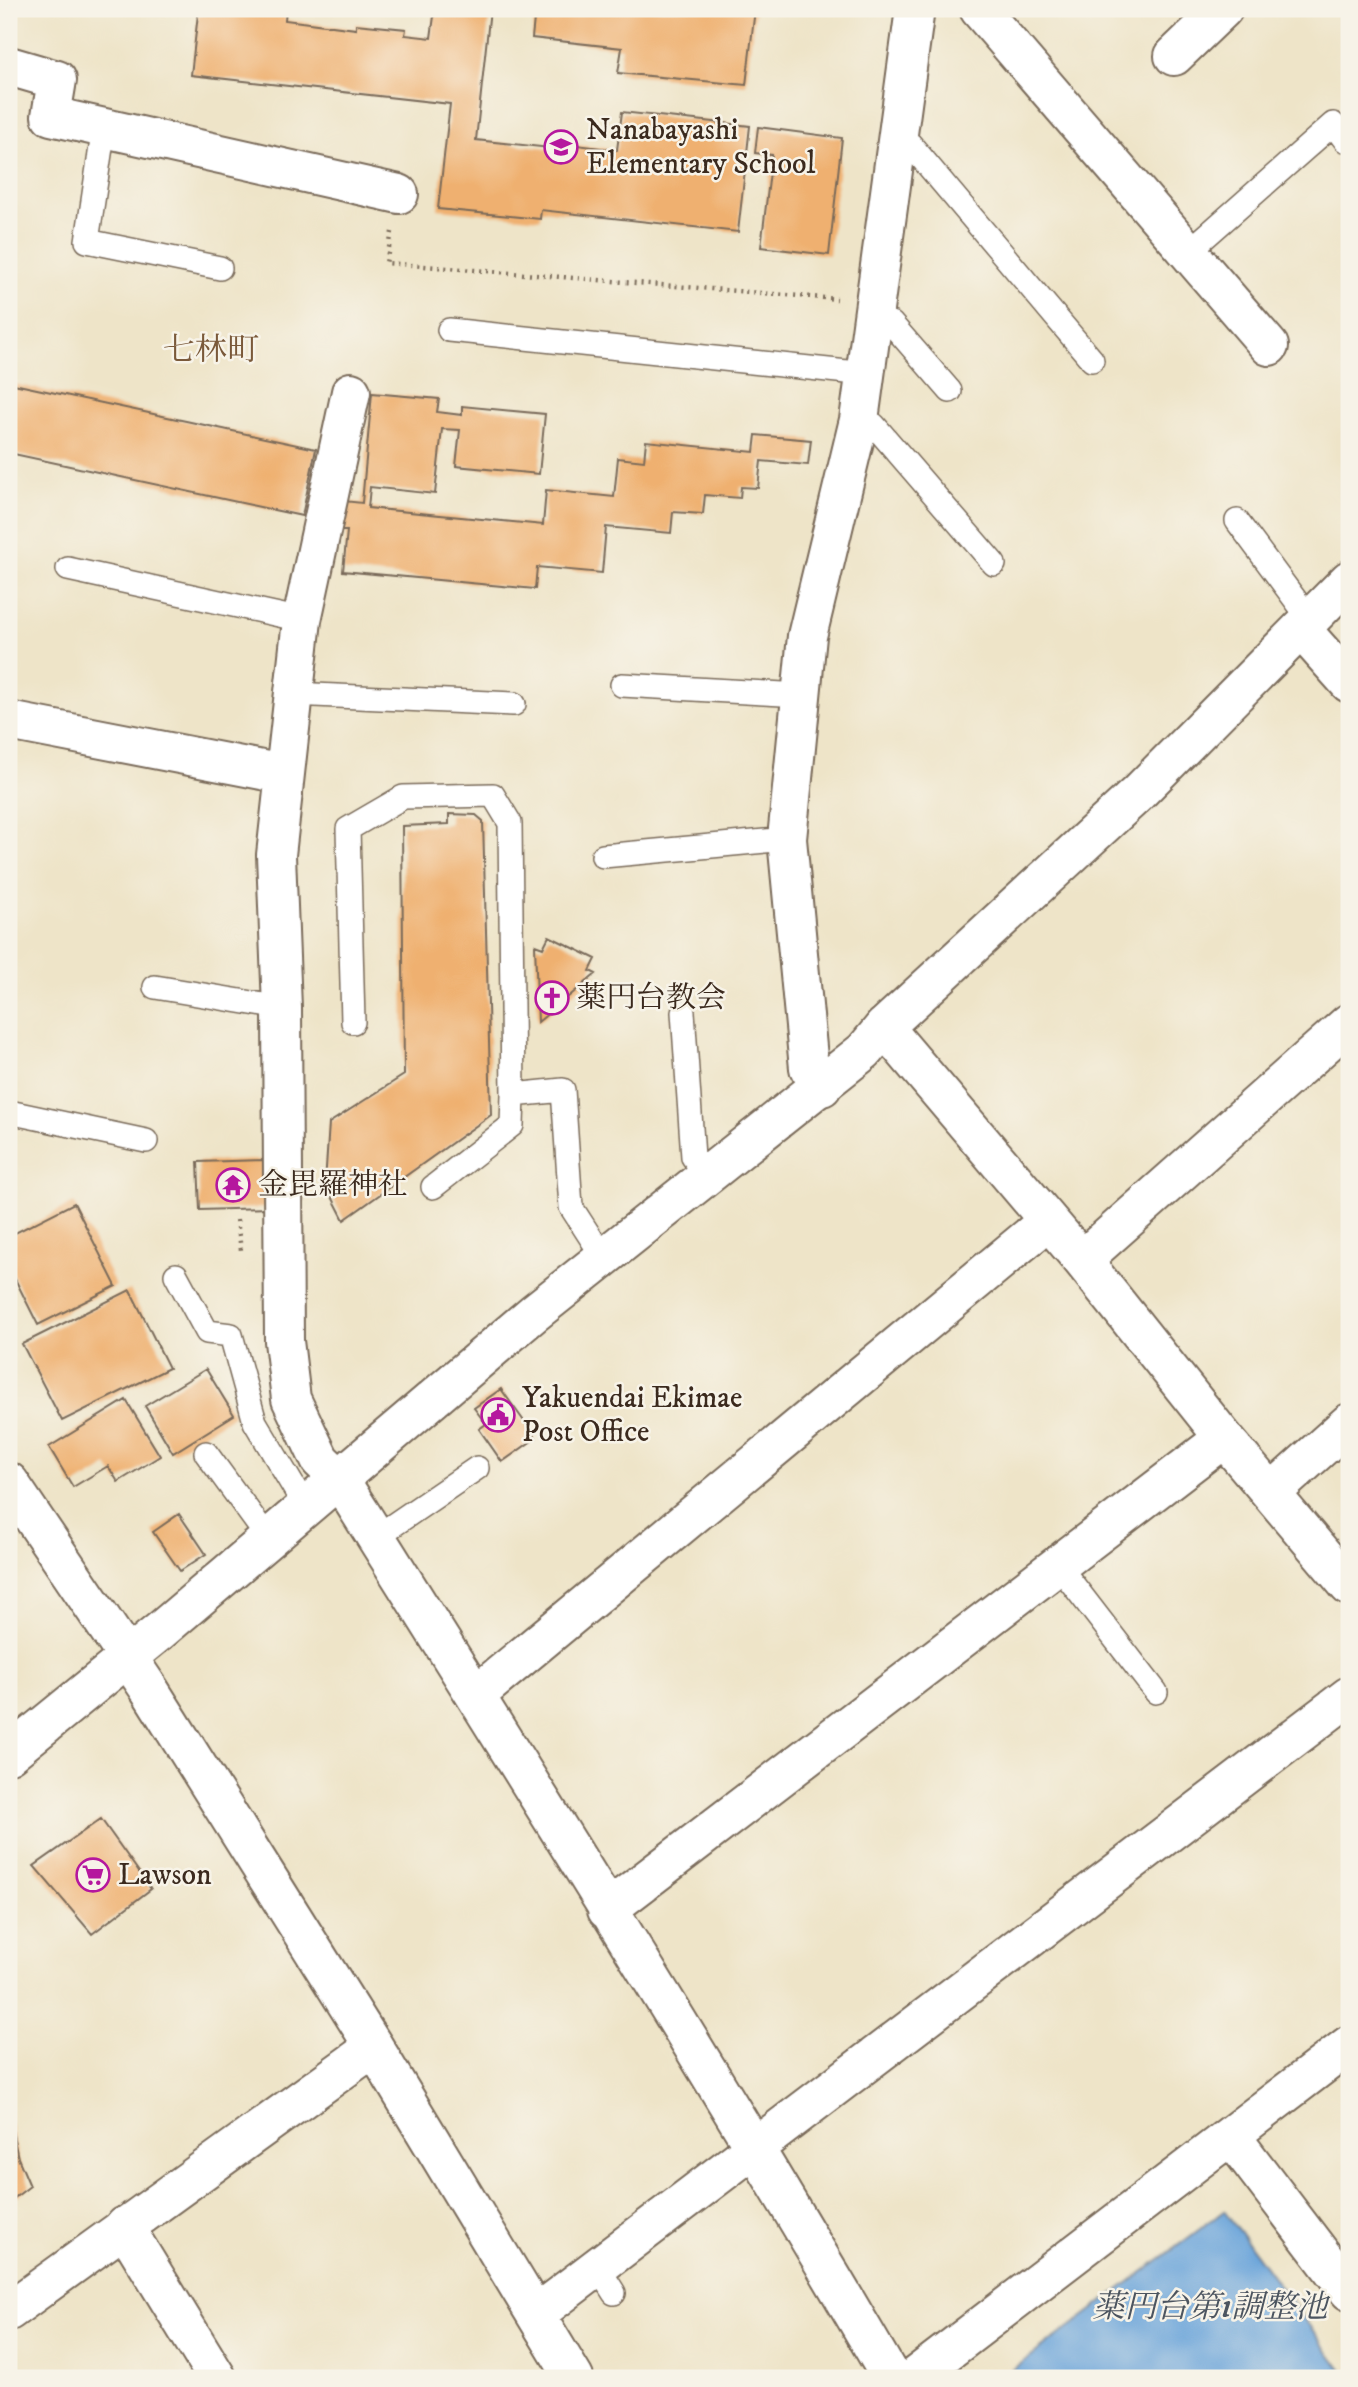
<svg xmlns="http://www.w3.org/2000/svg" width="1358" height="2387" font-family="'IM FELL DW Pica','Noto Serif JP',serif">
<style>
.water{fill:#6ba4da;stroke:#53677c;stroke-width:2}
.building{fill:#efb06f}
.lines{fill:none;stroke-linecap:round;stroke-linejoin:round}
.lane-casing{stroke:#7a6b5a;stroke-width:26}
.street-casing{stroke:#7a6b5a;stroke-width:42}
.secondary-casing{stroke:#7a6b5a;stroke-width:42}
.path{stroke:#7a6b5a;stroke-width:4.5;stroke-dasharray:2 5;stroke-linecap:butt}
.lane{stroke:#fff;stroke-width:23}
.street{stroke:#fff;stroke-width:38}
.secondary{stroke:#fff;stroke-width:38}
.labels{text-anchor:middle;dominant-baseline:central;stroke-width:5;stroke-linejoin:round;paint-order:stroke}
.poi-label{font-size:30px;fill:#3b2a1e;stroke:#f7f3e8;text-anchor:start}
.neighbourhood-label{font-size:32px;fill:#7a593a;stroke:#f7f3e8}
.water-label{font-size:32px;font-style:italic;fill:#4c5560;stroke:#f7f3e8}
</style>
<rect width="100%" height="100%" fill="#f7f3e8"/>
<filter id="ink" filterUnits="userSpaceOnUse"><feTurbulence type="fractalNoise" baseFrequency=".0143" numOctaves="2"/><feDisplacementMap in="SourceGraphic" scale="14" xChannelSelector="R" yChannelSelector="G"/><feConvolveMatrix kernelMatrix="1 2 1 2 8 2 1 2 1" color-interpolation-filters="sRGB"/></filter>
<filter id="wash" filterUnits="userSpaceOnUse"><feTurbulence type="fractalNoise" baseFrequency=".00686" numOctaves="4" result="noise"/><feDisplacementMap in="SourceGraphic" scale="28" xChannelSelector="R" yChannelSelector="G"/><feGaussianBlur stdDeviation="1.57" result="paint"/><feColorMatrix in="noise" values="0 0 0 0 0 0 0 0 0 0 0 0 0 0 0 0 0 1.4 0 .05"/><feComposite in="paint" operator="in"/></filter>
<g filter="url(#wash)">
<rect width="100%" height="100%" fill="#eee4c8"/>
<path class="water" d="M1224,2211L1343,2371L1339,2378H1002Z"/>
<g id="blocks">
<path class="building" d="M206,9H286L285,20L356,29V24L406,29L405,35L431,38L435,9H490L476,140L568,150L569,144L617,150L622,112L750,126L738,232L541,210L540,219L438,209L450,104L191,75L198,14H206Z
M535,9H755L746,85L618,73L622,48L532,38Z
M758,127L842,138L829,255L761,247L772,155L755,153Z
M9,383L316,449L302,516L9,453Z
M372,393L439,399L437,412L462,415V406L545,414L539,474L456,466L460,430L442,429L435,494L370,487L368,508L543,525L546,490L614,497L618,458L644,461L646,441L754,452L756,435L811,440L808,465L761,461L758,488L741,487L740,498L705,495L703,514L673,512L671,533L606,527L602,573L537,567L535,589L343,571L347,531H341L344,501L362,503Z
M449,814L476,815L483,821L491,1115L344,1220L325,1183L329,1123L404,1075L402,826L449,824Z
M549,936L596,959L590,971L596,974L538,1022L535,945L543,948Z
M267,1160L268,1208L200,1210L198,1162Z
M74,1203L116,1286L38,1325L9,1267V1236Z
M130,1290L169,1368L62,1421L22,1344Z
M206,1369L234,1415L173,1453L145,1406Z
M501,1389L536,1438L502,1462L479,1429L486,1424L474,1408Z
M126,1400L160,1456L118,1482L108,1466L73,1487L49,1447Z
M179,1514L206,1554L180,1571L153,1532Z
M101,1819L151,1889L92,1934L34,1866Z
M9,2116L18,2158L30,2186L9,2202Z"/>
</g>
</g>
<g filter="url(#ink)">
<use href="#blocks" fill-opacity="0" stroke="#7a6b5a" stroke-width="2"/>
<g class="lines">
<defs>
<path id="lane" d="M104,127L87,241L220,268
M896,141L910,144L1092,360
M1187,253L1333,124L1345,140
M873,320L891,323L950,391
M449,330L866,374
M859,420L874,425L994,564
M1237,521L1300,606L1320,611
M68,569L302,620
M622,685L801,695
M292,694L514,704
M603,856L787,839
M155,987L282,1008
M683,1012L693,1157L707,1176
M353,1022L348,829L403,797L493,795L510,823L513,1095L563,1090L571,1207L604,1258
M9,1112L146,1141
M433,1187L512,1125L513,1095
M176,1275L207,1332L231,1335L255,1422L305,1506
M206,1453L268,1538
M376,1537L477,1468
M1058,1565L1156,1692
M597,2266L614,2293"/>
<path id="street" d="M979,9L1269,346
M1174,56L1223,9
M9,66L57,80L51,116L399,194
M351,392L302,620L276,855L282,1008L284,1341L291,1399L320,1460L338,1477C526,1776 714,2074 891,2378
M1301,629L1349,683
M9,721L283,774
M884,1027L1082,1260L1224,1438L1349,1586
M822,1087L809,1068L787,839L807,636L859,420L915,9
M1082,1260L1349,1023
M9,1482L149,1689L374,2047L574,2378
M1272,1492L1349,1423
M476,1695L1048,1221
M607,1910L1224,1438
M1231,2136L1349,2291
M124,2226L217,2378
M9,2311L374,2047
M537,2313L1349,1696
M913,2378L1349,2045"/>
<path id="secondary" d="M9,1754L160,1631L534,1313L864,1051L884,1027L1137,794L1349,580"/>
</defs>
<use href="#lane" class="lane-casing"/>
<use href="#street" class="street-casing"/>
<use href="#secondary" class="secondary-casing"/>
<path class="path" d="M392,232L386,263L837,299
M237,1220L241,1250"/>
<use href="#lane" class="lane"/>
<use href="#street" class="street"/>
<use href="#secondary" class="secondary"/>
</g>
</g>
<defs>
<symbol id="school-ring" viewBox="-11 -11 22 22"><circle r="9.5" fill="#f7f3e8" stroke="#b5179e" stroke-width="1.5"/><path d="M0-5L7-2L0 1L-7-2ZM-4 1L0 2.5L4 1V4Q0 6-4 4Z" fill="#b5179e"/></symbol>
<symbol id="church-ring" viewBox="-11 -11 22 22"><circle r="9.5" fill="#f7f3e8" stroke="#b5179e" stroke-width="1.5"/><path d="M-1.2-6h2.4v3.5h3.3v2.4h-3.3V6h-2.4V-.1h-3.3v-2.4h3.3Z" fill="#b5179e"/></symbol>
<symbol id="temple-ring" viewBox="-11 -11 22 22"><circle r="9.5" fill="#f7f3e8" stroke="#b5179e" stroke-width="1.5"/><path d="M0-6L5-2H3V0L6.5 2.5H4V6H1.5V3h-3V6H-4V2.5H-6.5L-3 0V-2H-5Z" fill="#b5179e"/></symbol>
<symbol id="civic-ring" viewBox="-11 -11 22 22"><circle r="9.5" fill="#f7f3e8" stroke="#b5179e" stroke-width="1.5"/><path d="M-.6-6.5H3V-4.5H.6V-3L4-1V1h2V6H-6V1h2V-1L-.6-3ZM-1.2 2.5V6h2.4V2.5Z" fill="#b5179e"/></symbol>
<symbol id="supermarket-ring" viewBox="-11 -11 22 22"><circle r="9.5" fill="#f7f3e8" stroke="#b5179e" stroke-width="1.5"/><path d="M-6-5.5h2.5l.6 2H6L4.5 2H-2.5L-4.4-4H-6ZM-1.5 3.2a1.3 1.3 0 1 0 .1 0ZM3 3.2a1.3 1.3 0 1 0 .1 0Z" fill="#b5179e"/></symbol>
</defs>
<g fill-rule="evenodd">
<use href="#school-ring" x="542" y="128" width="38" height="38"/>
<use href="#church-ring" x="533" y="979" width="38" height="38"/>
<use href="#temple-ring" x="214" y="1166" width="38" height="38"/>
<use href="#civic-ring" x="479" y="1396" width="38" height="38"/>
<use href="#supermarket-ring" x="74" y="1856" width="38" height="38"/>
</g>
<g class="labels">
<g class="poi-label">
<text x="586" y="130">Nanabayashi<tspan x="586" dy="34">Elementary School</tspan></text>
<text x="576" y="998">薬円台教会</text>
<text x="258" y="1185">金毘羅神社</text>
<text x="522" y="1398">Yakuendai Ekimae<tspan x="522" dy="34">Post Office</tspan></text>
<text x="118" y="1875">Lawson</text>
</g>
<g class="neighbourhood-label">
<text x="211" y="351">七林町</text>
</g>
<g class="water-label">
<text x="1210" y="2308">薬円台第1調整池</text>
</g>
</g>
<rect width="1358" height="2387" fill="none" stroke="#f7f3e8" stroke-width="35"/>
</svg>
